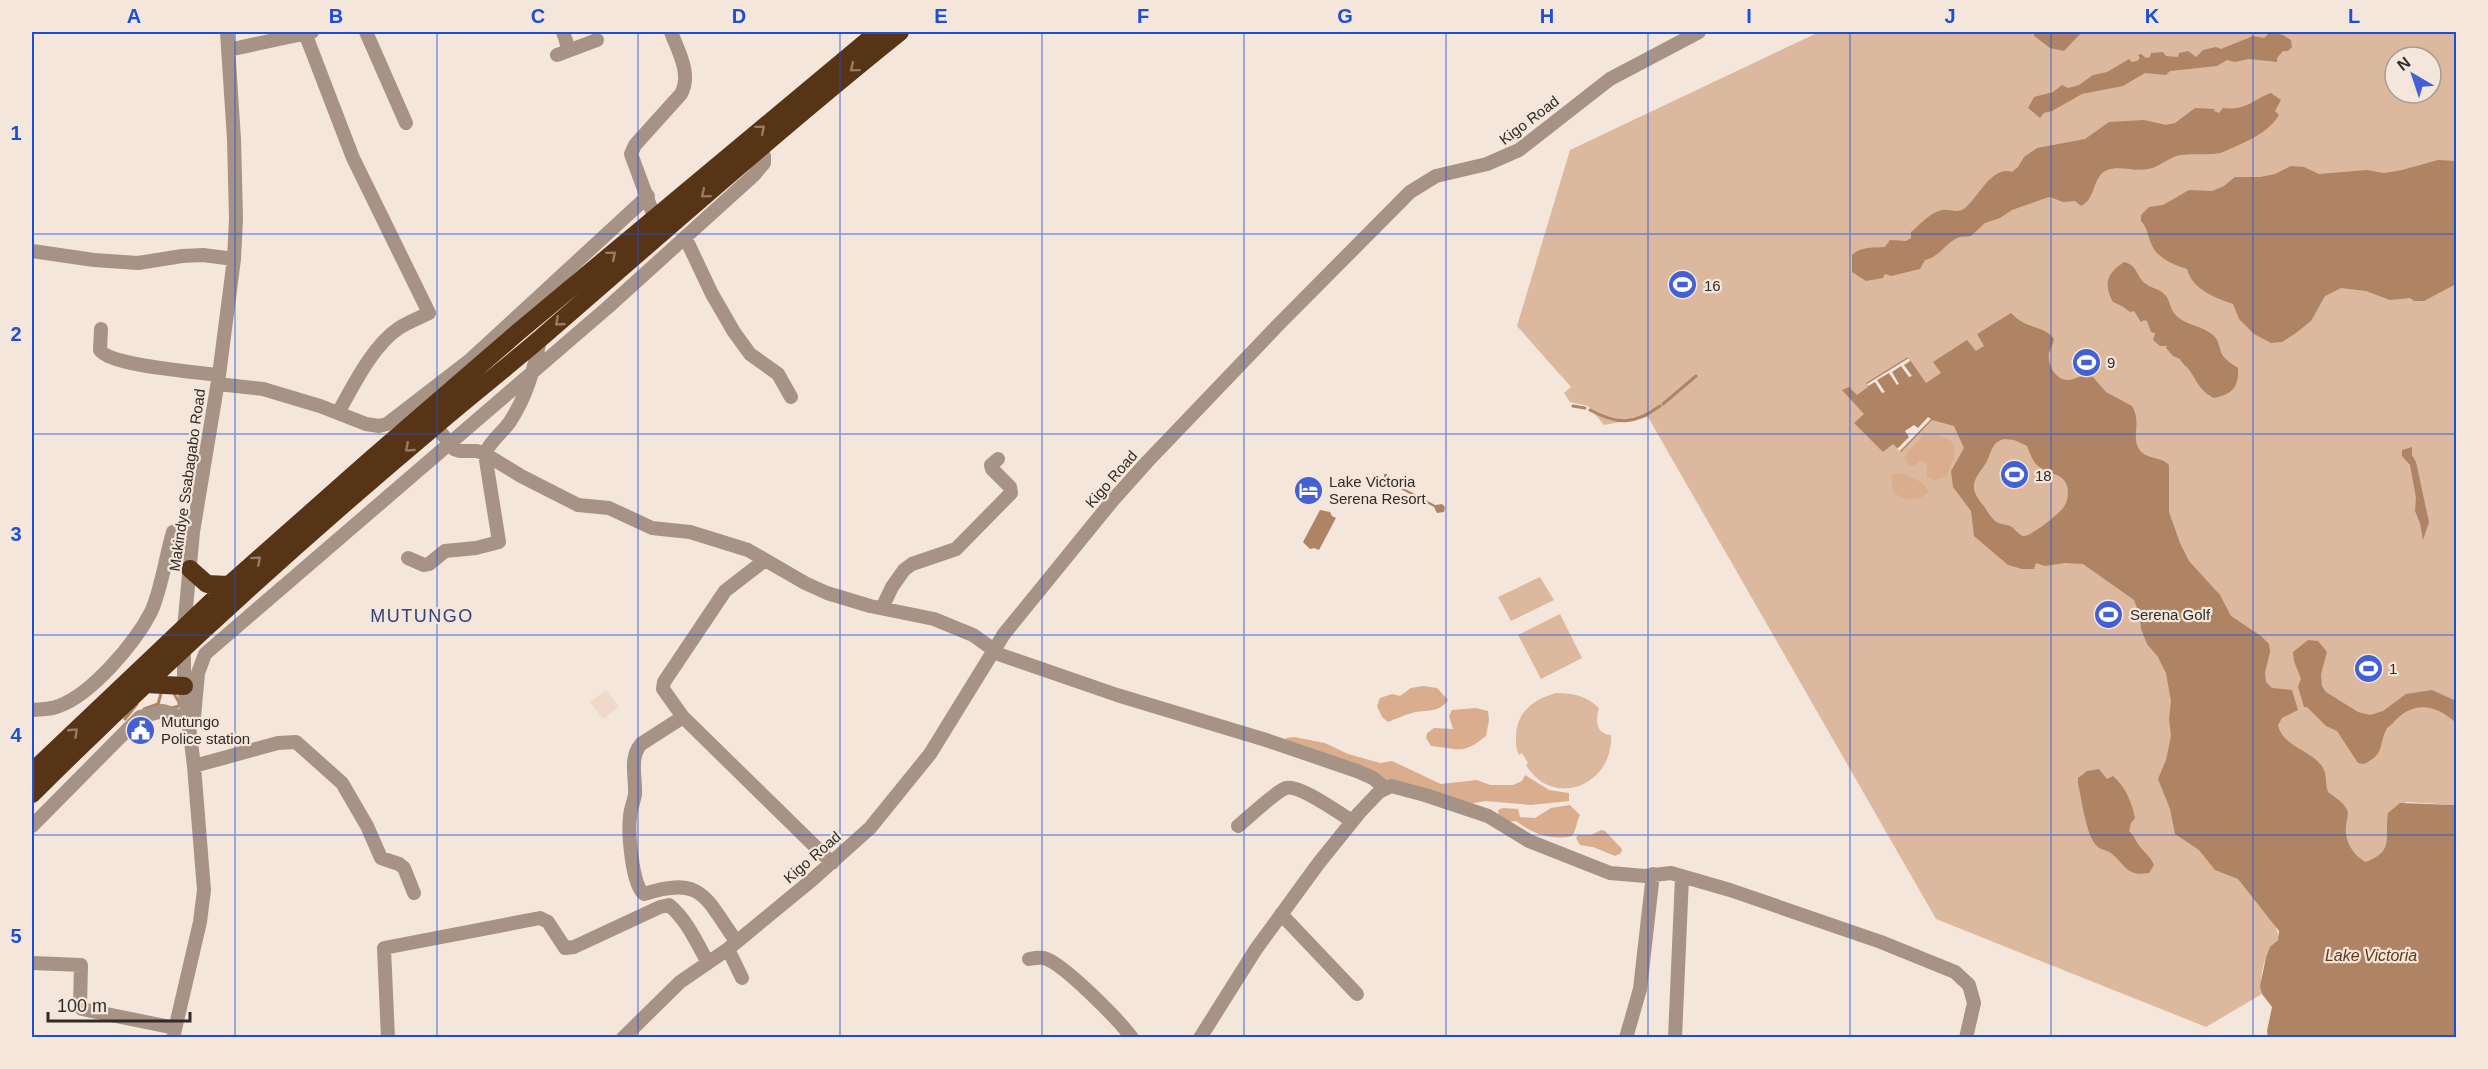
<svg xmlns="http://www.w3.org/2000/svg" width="2488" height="1069" font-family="Helvetica,sans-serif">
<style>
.built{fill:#efd9ca}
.green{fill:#dcb99e;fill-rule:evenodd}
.forest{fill:#d9ad8d}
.water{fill:#ae8465;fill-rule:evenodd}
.pier{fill:#f5e6db}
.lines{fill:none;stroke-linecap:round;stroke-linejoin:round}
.stream{stroke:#ae8465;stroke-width:3}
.minor{stroke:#a69385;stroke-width:14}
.highway{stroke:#583416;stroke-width:18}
.oneway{stroke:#977b65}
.grid{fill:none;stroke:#1d4ed8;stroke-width:1.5;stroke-opacity:0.55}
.labels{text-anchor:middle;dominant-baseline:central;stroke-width:4.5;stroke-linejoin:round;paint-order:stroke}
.street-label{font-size:15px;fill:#302b26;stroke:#f5e6db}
.poi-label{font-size:15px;fill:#302b26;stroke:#f5e6db;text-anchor:start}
.water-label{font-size:16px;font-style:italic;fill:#633813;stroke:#f5e6db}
.quarter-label{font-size:18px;letter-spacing:1.5px;fill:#30427b;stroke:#f5e6db}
.neatline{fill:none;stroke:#1d4ed8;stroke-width:2}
.grid-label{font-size:20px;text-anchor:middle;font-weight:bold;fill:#1d4ed8}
</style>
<rect width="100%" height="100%" fill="#f5e6db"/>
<path class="built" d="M606,690L619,707L603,719L590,702Z"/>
<path class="green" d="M1819,32H2456V805L2406,802L2387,820C2388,836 2389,846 2377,858L2274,922L2279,937C2277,942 2273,944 2270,949C2263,960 2259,981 2262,994L2206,1027L1936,919L1648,417L1604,425L1588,406L1570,402L1564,393L1571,387L1517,326L1570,150ZM2395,57H2431V93H2395Z
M1540,577L1554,600L1511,621L1498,597Z
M1560,614L1582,658L1541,679L1518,635Z
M1556,693C1573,693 1587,696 1599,708C1595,721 1596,734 1611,735C1614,785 1553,810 1526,765L1528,763L1522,753L1519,755C1516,749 1516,744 1516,737C1516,712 1534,699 1556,693Z"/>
<path class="forest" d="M1924,435C1938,434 1959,437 1954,457C1952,463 1949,469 1947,476L1934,480L1927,477V465L1921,460L1913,467L1908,465L1904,458L1910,449Z
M1896,473C1908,474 1924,481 1929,492L1921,498L1903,499L1893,492L1891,475Z
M1423,686L1437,688L1448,700C1438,714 1427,709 1412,713C1404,715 1396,719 1388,722L1382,717L1377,706L1380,698L1392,694L1400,696L1411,688Z
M1476,708L1488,711L1489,720L1486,736C1462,756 1458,748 1431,746L1426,738L1427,733L1434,728L1453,729L1449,716L1452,710Z
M1294,737L1325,743L1348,754L1380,763L1392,761L1441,784L1477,780L1490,785H1513L1522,781L1525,775L1549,790L1569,793V801L1531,805L1485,801L1470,804L1392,780L1379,781L1286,741V738Z
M1570,805L1580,815C1576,822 1577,829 1572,836C1552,841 1533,834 1516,821L1507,822L1499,819L1498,810L1503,808L1518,809L1520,817L1535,818L1551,808Z
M1601,830L1605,831L1622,849L1621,853L1615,856L1593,847L1580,845L1576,838L1578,835H1591Z"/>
<path class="water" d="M2034,32H2082L2064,51L2050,48L2034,36Z
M2270,32L2283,35L2291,40L2292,47L2288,51H2283L2277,58V62L2249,59L2235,62L2227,60L2217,66L2170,71L2166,75L2145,73L2123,86L2082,94L2052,111L2044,113L2040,118L2028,108L2034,97L2053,92L2062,85L2068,88L2079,85L2093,75L2107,72L2129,59L2132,62L2137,61L2140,58L2138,55L2141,54L2146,58L2150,57L2151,53L2163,52L2166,56L2178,57L2179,53L2188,51L2196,57L2203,50L2216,47L2221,49L2253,36L2264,38Z
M2271,93L2281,100L2275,111L2279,115C2268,134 2241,144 2223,152C2214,156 2192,153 2181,155C2169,157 2160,167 2148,169C2135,172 2119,165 2107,170C2092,177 2096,199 2081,206L2075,201L2063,202L2050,197L2043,199L2012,210L2000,218L1985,223L1971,236C1967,237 1960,236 1957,238C1946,243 1939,257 1925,260L1920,269L1891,276L1885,274L1883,278L1866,281L1852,272V255C1862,246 1873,248 1885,247L1890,240L1906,241L1911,238V232C1921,224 1929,213 1942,210C1951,209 1957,214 1965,208C1978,198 1992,165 2012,172L2018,167L2024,157L2037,148L2085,139L2109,122L2144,120L2166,125L2175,123L2195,108L2215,109L2214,111L2219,113L2223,108C2247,111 2253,99 2271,93Z
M2438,160L2456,161V284L2424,301H2414L2410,298L2390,300L2366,291L2341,288L2325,296L2311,321L2296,333L2282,342L2271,343L2254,334L2239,319L2233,304C2215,298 2192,289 2187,269C2174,265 2156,258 2151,243C2147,234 2148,229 2141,221V215L2149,207L2163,205L2189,190L2212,191L2224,186L2235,177H2260L2275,174L2291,166L2304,167L2319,174L2367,170L2384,173L2402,170Z
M2124,262C2138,265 2136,277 2146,284C2153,289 2161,289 2166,296C2170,301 2170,308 2174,313C2184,326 2203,325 2214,336C2220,342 2219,350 2223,356C2227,361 2233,365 2238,368C2239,388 2232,394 2214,398C2200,391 2198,383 2190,371C2187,366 2183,365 2180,359L2173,356L2166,348L2167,346H2160L2153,340L2155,333L2151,332L2147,321L2144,320L2141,322L2134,311L2130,312L2122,306L2113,302C2103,284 2107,273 2124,262Z
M2011,313C2026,330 2045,325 2054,339C2053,344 2051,348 2049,353C2047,365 2056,381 2069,380C2078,379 2080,374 2092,376L2106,392L2132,406C2142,423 2131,437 2139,449C2146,460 2161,456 2169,465V512L2180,543L2189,561L2220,595L2231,616L2261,636L2269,644L2270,652L2265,673L2266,682L2272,688L2292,690L2298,710L2282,718L2278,725C2283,748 2312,749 2323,768C2327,775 2325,784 2328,792C2333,796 2342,801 2346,808C2350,814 2346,820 2346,826C2344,841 2354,856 2366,862C2395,851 2384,837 2388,813L2400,803L2456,805V1037H2268L2267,1031L2272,1007L2262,994L2260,986L2266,957L2270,947L2278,940L2279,931L2238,879L2215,870L2199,850L2175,834L2170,809L2158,779L2166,760L2171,736L2169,719L2171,701L2166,673L2158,657L2147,644L2141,629L2140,616L2134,600L2083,564L2065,563L2045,566L2036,563L2034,569H2022L2008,565L1974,536L1971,511L1953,487L1951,471L1964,448L1954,426L1932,420L1901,452L1893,444L1883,452L1854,423L1864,414L1842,390L1849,387L1857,395L1868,387L1866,383L1908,357L1926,383L1941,373L1933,362L1967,340L1976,351L1984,346L1977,334ZM2004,439L2014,440L2027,446C2030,453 2032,461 2038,466C2047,474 2064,473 2067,486C2069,493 2068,502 2063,508C2059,514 2029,538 2023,536C2018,534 2016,530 2012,527C2007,524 2000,525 1995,521C1991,517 1987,511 1984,506C1970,490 1971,483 1984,466C1992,456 1989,443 2004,439Z
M2412,447V455L2416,462L2429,522L2423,540L2420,523L2415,511L2416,498L2410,465L2402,456V450Z
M1384,474H1387V479L1435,505L1442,504L1445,507L1444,512L1437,513L1434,507L1386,481L1382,485L1380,482L1384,479Z
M1320,510L1330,512L1332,516L1336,518L1319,550L1314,548L1310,549L1303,542Z
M2308,640L2318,641L2327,652L2321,674L2322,686L2326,692L2358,712L2370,715L2383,711L2406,694L2432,690L2456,701V723C2434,703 2412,701 2392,724C2390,726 2387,727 2386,730C2378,747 2385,754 2364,764L2358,763L2337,731L2326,726L2307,707H2304L2298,687L2301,679L2294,661L2293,652Z
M2099,769L2107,779L2113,776C2126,788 2131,800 2135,818L2131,823L2129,831C2134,836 2135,839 2138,844C2144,853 2149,854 2154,865L2149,873C2126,877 2126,865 2111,853C2107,850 2101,850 2098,847C2086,838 2082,799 2078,784V778L2087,771Z"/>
<path class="pier" d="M1909,358L1910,361L1904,365L1912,376L1909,377L1901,366L1892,372L1899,384L1897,385L1889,373L1877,380L1885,392L1882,393L1875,382L1868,386L1867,384Z
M1928,417L1931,419L1900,451L1897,449L1909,437L1905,431L1914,425L1918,428Z"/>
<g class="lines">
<path class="stream" d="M1663,404L1696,376
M1573,406L1585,408
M1590,410C1618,425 1634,425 1660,406
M158,704L162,690
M172,708L179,706V702L173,692
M144,709L158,704L163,707
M125,719L137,704"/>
<path class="minor" d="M366,32L406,123
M563,32L569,50
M305,33L353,158L429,313C419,318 408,322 399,328C373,345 353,386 338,413
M228,50L312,32
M557,55L597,40
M655,219L631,154L635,145L681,94C692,74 678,51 671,32
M685,237L712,294L734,332L750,354L778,374L791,397
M32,251L94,260L138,263L182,256L203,255L234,259
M101,329L100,350C110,366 197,372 219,375
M218,384L263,389L320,406L366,424L379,426L387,424L470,360L648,196
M435,425L454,449L460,451H477L485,454L521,476L578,505L609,508L652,528L690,532L748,550L805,583L827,593L870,606L934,619L973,635L1001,655L1117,695L1266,740L1357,771L1373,778L1385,788
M408,558L424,565L429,564L445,551L476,548L499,542L485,454C490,440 504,432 511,420C527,395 535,367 540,339
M765,560L725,591L664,682L663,689L683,717L832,863
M882,608L892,587L904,570L912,564L956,549L1011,493L1010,487L992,469L991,465L998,459
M32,710C40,709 50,710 59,706C92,694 135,643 151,612C161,591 166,555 173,532H193
M194,717L198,673L205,654L607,308L754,175L764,163V156L759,149
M683,717L641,744C629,758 636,778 635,794C634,802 630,809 630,817C628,833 632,885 644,894C703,875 705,898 736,941
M194,766L278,743L296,742L342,783L367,826L381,858L399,864L404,868L414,893
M32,826L140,717L163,711L188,719
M1238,826C1248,818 1276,791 1286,788C1299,784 1339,813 1352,821
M1281,914L1357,994
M728,949L742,978
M1029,959C1034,958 1039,957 1044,958C1063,963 1119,1020 1132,1038
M32,963L81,965L80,1006L82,1009L175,1028
M173,1038L200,922L204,890L194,766L184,686V629L193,532L219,375L234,259L236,219L234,139L227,32
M388,1038L384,948L540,918L548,922L565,948L574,947L660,907L669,905C687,920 697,943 708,963
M623,1038L680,982L728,949L813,879L870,828L930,754L1004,634L1113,500L1147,462L1279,324L1410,192L1436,176L1487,164L1519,150L1610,79L1699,32
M1200,1038L1256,949L1318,864L1359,813L1379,792L1391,786L1425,795L1488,816L1529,841L1610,873L1645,876L1671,873L1730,890L1881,942L1955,972L1969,985L1974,1003L1966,1038
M1626,1038L1640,989L1653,874
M1675,1038L1682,877"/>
<path class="highway" d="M190,569L207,584L229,585
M145,684L184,686
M32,772L229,585L369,461L517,333L878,32
M32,794C161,666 296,543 435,426C470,396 507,367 542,337C661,234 778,130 900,32"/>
</g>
<defs><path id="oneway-chevron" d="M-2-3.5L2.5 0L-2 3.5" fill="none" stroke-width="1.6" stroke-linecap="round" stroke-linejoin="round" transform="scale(1.5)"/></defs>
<g class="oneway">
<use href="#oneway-chevron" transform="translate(854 68) rotate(140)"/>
<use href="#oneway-chevron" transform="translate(761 129) rotate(-40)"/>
<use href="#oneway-chevron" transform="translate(705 194) rotate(140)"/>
<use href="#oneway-chevron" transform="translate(612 255) rotate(-40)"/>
<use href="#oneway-chevron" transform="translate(559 322) rotate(139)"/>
<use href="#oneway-chevron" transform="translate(409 448) rotate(139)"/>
<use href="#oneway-chevron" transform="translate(257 560) rotate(-42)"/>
<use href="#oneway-chevron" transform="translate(74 732) rotate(-44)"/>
</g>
<path class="grid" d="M235,32V1038M437,32V1038M638,32V1038M840,32V1038M1042,32V1038M1244,32V1038M1446,32V1038M1648,32V1038M1850,32V1038M2051,32V1038M2253,32V1038M32,234H2456M32,434H2456M32,635H2456M32,835H2456"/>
<defs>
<symbol id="stadium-disc" viewBox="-11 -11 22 22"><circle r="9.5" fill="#4361d4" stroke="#f5e6db"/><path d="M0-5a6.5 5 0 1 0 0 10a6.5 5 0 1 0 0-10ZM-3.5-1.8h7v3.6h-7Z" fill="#fff"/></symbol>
<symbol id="hotel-disc" viewBox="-11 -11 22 22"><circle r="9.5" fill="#4361d4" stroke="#f5e6db"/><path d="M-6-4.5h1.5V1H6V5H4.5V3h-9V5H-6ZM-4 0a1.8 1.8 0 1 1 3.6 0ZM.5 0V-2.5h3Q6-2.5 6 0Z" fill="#fff"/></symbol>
<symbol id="civic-disc" viewBox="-11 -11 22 22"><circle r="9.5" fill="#4361d4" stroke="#f5e6db"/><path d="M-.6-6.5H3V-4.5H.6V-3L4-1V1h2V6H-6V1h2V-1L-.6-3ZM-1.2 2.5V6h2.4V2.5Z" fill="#fff"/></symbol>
</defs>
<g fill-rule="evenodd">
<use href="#stadium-disc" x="1666" y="268" width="33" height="33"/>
<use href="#stadium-disc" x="2070" y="346" width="33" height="33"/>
<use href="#stadium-disc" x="1998" y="458" width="33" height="33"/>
<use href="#hotel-disc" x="1292" y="474" width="33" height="33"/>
<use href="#stadium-disc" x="2092" y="598" width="33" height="33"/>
<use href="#stadium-disc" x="2352" y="652" width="33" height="33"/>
<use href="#civic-disc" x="124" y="714" width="33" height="33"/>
</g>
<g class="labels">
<g class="street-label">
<text transform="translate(1529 120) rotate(-37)">Kigo Road</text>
<text transform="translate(1111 479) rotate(-49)">Kigo Road</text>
<text transform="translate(187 480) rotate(-82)">Makindye Ssabagabo Road</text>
<text transform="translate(812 857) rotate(-41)">Kigo Road</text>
</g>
<g class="poi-label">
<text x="1704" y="285">16</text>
<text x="2107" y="362">9</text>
<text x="2035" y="475">18</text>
<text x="1329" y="481">Lake Victoria<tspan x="1329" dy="17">Serena Resort</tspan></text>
<text x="2130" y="614">Serena Golf</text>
<text x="2389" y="668">1</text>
<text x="161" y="721">Mutungo<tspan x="161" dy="17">Police station</tspan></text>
</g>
<g class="water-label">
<text x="2371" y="955">Lake Victoria</text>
</g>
<g class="quarter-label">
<text x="422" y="616">MUTUNGO</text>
</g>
</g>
<rect width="2488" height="1069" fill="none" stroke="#f5e6db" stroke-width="66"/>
<g transform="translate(2413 75) rotate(321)"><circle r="28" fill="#f5e6db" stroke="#a69b93" stroke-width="1.5"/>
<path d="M0-4.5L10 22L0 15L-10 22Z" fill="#4361d4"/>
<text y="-9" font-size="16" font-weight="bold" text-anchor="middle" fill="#302b26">N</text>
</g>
<path d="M48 1012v9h142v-9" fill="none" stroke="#302b26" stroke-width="3"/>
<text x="57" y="1012" font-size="18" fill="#302b26" stroke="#f5e6db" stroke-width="4.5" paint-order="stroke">100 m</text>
<rect x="33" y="33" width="2422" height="1003" class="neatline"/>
<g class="grid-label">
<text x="134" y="23">A</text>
<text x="336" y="23">B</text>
<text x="538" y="23">C</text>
<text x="739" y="23">D</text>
<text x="941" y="23">E</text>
<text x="1143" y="23">F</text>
<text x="1345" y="23">G</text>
<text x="1547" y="23">H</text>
<text x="1749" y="23">I</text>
<text x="1950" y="23">J</text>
<text x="2152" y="23">K</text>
<text x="2354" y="23">L</text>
<text x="16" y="140">1</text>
<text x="16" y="341">2</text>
<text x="16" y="541">3</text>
<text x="16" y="742">4</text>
<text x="16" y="943">5</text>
</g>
</svg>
